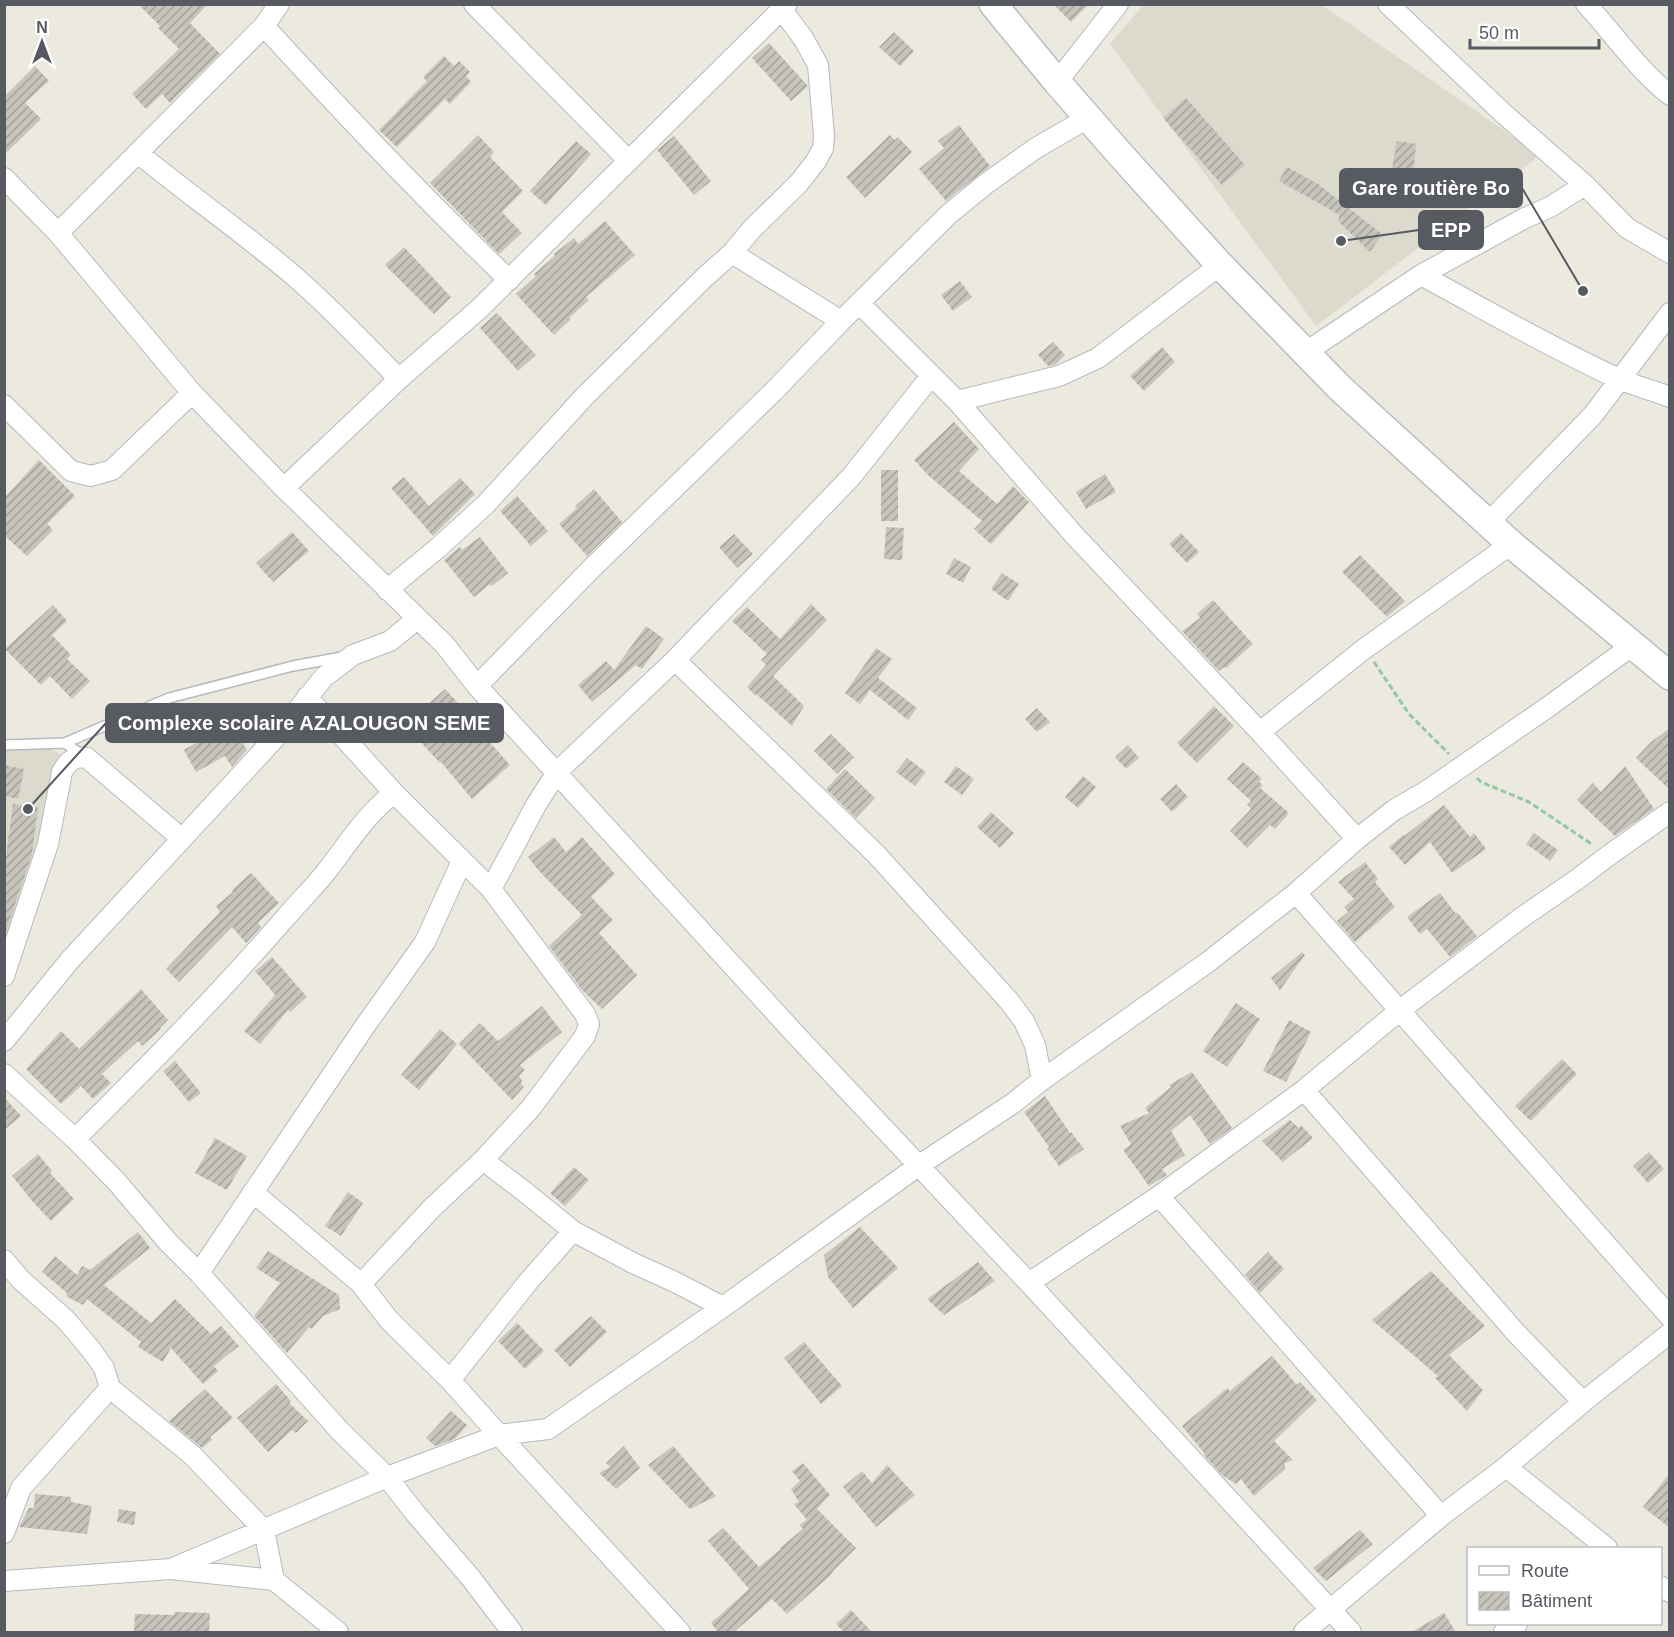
<svg xmlns="http://www.w3.org/2000/svg" width="1674" height="1637" font-family="Helvetica,sans-serif">
<style>
.education{fill:#dcdacd}
.building{fill:url(#building-hatch)}
.lines{fill:none;stroke-linecap:round;stroke-linejoin:round}
.lane-casing{stroke:#b6b9bf;stroke-width:12}
.street-casing{stroke:#b6b9bf;stroke-width:22}
.secondary-casing{stroke:#b9bcc4;stroke-width:30}
.path{stroke:#91c8a5;stroke-width:3;stroke-dasharray:6 3;stroke-linecap:butt}
.lane{stroke:#fff;stroke-width:9}
.street{stroke:#fff;stroke-width:20}
.secondary{stroke:#fff;stroke-width:27}
.leader{fill:none;stroke:#575b61;stroke-width:2}
.callout-dot{fill:#575b61;stroke:#fff;stroke-width:2}
.callout{fill:#575b61;stroke:#575b61;stroke-width:2}
.callout-label{font-size:20px;text-anchor:middle;font-weight:bold;fill:#fff}
</style>
<defs>
<pattern id="building-hatch" width="6" height="6" patternUnits="userSpaceOnUse" patternTransform="scale(1.5)"><rect width="6" height="6" fill="#c7c4bb"/><path d="M-1 1l2-2M0 6l6-6M5 7l2-2" fill="none" stroke="#a4a29b"/></pattern>
</defs>
<rect width="100%" height="100%" fill="#eceade"/>
<path class="education" d="M1143,5H1322L1540,155L1316,326L1110,44Z
M30,739L62,755L39,864L5,966V740Z"/>
<path class="building" d="M138,4H208L190,23L220,54L170,103L162,94L146,109L132,94L179,49L158,28L160,26Z
M1053,4H1089L1071,22Z
M894,32L914,51L900,66L879,47Z
M769,43L808,86L791,101L752,58Z
M444,56L454,66L459,61L470,72L466,76L471,82L450,104L445,99L397,147L379,130L427,81L423,77Z
M35,66L49,81L25,103L41,119L4,155V97Z
M1186,98L1245,165L1222,185L1163,118Z
M959,125L990,166L946,201L919,169L944,148L938,141Z
M478,135L494,152L490,157L523,191L502,212L522,233L499,254L430,183Z
M890,135L895,140L898,137L912,152L865,198L846,177Z
M674,136L711,181L694,195L657,150Z
M576,141L591,154L546,205L530,191Z
M1397,141L1416,144L1410,209L1386,202Z
M1287,167L1318,184L1382,234L1370,252L1338,221L1340,215L1279,181Z
M605,221L635,255L586,297L589,300L569,318L571,319L554,335L516,294L536,276L534,274L555,256L554,254L574,238L578,244Z
M404,247L451,297L434,314L385,265Z
M960,281L972,297L953,311L941,295Z
M497,313L536,355L518,371L480,328Z
M1053,342L1065,355L1055,365L1048,366L1038,355Z
M1162,347L1175,362L1144,391L1130,376Z
M954,422L979,449L959,471L997,504L1013,486L1029,502L991,544L974,529L982,521L929,476L914,460Z
M39,460L75,496L47,524L53,530L27,556L4,535V498Z
M881,470H898V521H881Z
M1105,474L1116,492L1086,509L1076,492Z
M404,477L429,506L460,478L475,494L433,536L391,488Z
M594,489L622,522L587,556L559,524L577,508L575,506Z
M517,496L548,531L531,546L500,511Z
M886,527L904,528L902,560L884,559Z
M292,532L309,551L273,582L256,563Z
M1181,533L1199,552L1187,563L1169,544Z
M734,534L753,554L737,568L719,547Z
M480,537L508,573L492,586L490,584L474,597L444,560L460,547L462,550Z
M1360,555L1405,601L1387,617L1342,572Z
M954,558L971,567L963,583L946,574Z
M1002,573L1019,584L1008,601L991,589Z
M1213,600L1253,644L1226,668L1224,667L1219,671L1182,631L1200,618L1197,614Z
M811,604L827,620L773,676L804,706L792,726L756,694L755,695L747,687L766,665L761,660L767,654L732,621L747,607L780,639Z
M53,605L67,621L52,635L71,655L67,659L90,681L72,699L50,676L41,685L5,649Z
M646,626L664,639L642,669L636,665L592,702L578,685L606,661L614,670Z
M876,648L892,659L878,678L917,708L908,720L870,690L860,704L845,693Z
M445,689L480,727L478,729L510,765L472,799L441,762L440,763L405,725Z
M1214,706L1234,726L1197,763L1177,743Z
M1037,708L1050,722L1037,732L1025,719Z
M225,715L247,750L232,767L225,756L196,772L184,750L211,734L206,727Z
M1670,728V790L1636,758L1651,742Z
M831,734L854,757L837,774L814,751Z
M1128,745L1139,758L1126,769L1115,757Z
M907,758L926,772L915,786L896,772Z
M1243,762L1262,779L1259,782L1263,785L1260,788L1289,813L1275,829L1270,825L1247,848L1230,831L1251,809L1247,805L1251,801L1227,779Z
M4,765L24,769L18,799L4,796Z
M956,766L974,779L962,795L944,782Z
M1625,766L1654,809L1615,836L1577,800L1593,783L1601,792Z
M845,769L875,798L856,818L826,789Z
M1083,776L1096,787L1078,808L1065,797Z
M1176,784L1188,797L1172,812L1160,799Z
M13,804L38,807L32,854L4,937V872Z
M1444,805L1470,837L1474,833L1486,849L1452,873L1430,842L1405,865L1389,847L1403,835L1404,836Z
M991,812L1014,833L1000,848L977,827Z
M1534,833L1558,850L1550,861L1526,844Z
M554,837L566,852L582,837L615,874L591,897L613,920L599,933L637,975L602,1009L583,991L549,946L582,915L539,871L528,857Z
M1365,862L1378,879L1375,882L1395,907L1355,942L1337,921L1348,912L1344,907L1354,899L1338,882Z
M251,873L279,903L258,923L261,927L246,943L232,927L179,982L166,969L220,912L216,906L233,892L232,890Z
M1440,893L1456,914L1457,912L1477,936L1450,957L1427,929L1420,934L1407,917Z
M1302,952L1305,955L1280,990L1271,978Z
M272,957L307,997L290,1012L288,1010L260,1044L244,1031L275,995L255,971Z
M141,989L168,1020L160,1028L161,1029L142,1046L138,1041L102,1074L111,1083L93,1099L81,1086L61,1104L26,1069L61,1031L79,1049Z
M1236,1003L1260,1019L1227,1067L1203,1051Z
M542,1006L562,1032L520,1065L525,1070L519,1076L522,1080L521,1083L524,1087L512,1100L459,1044L480,1023L498,1041Z
M1289,1020L1311,1032L1286,1082L1263,1071Z
M440,1029L457,1044L419,1090L401,1075Z
M1562,1059L1577,1074L1531,1121L1515,1106Z
M175,1061L201,1093L189,1102L163,1071Z
M1192,1072L1232,1128L1210,1144L1190,1115L1171,1131L1185,1155L1162,1169L1167,1175L1149,1186L1123,1150L1131,1144L1120,1126L1149,1113L1145,1108L1171,1087L1169,1085Z
M1045,1096L1070,1133L1071,1132L1084,1149L1059,1166L1047,1149L1049,1147L1024,1112Z
M4,1097L21,1116L4,1130Z
M1290,1120L1299,1128L1301,1125L1313,1138L1283,1162L1262,1141Z
M215,1138L247,1156L227,1190L195,1173Z
M1649,1152L1664,1169L1648,1183L1633,1166Z
M38,1154L52,1171L50,1173L74,1199L51,1221L33,1202L12,1176Z
M574,1167L589,1180L565,1206L550,1193Z
M348,1192L363,1203L341,1236L325,1226Z
M860,1227L898,1268L853,1308L828,1277L824,1255Z
M138,1232L150,1248L104,1285L151,1323L175,1299L211,1334L221,1326L239,1346L214,1366L218,1371L203,1384L171,1348L163,1362L138,1347L141,1342L87,1299L83,1305L66,1296L67,1293L42,1272L55,1256L77,1275L82,1266L90,1270Z
M268,1251L339,1295L340,1309L323,1316L312,1329L309,1327L287,1353L254,1316L280,1283L256,1268Z
M1268,1252L1284,1269L1260,1293L1245,1275Z
M978,1262L995,1281L944,1315L927,1299Z
M1431,1271L1485,1326L1449,1355L1483,1390L1467,1411L1435,1378L1438,1376L1372,1320Z
M591,1316L607,1332L570,1367L554,1350Z
M517,1323L544,1351L525,1369L498,1341Z
M804,1342L842,1386L821,1404L784,1358Z
M1272,1356L1297,1385L1300,1382L1317,1400L1274,1441L1293,1460L1285,1463V1469L1254,1496L1241,1479L1236,1484L1222,1475L1204,1455L1205,1454L1182,1426L1227,1388L1230,1391Z
M276,1384L291,1401L289,1403L308,1421L296,1433L292,1430L268,1452L237,1418Z
M205,1389L233,1418L210,1437L212,1440L202,1448L169,1421Z
M451,1411L467,1425L455,1439L435,1446L426,1438Z
M624,1446L640,1468L616,1489L599,1473L610,1467L606,1463Z
M673,1446L716,1496L690,1509L648,1465Z
M803,1463L830,1495L817,1509L856,1548L832,1572L833,1573L787,1614L772,1599L734,1632H718L711,1623L749,1589L708,1541L723,1528L759,1567L781,1549L780,1548L803,1529L799,1525L807,1520L794,1504L799,1502L791,1489L800,1481L792,1471Z
M887,1465L915,1495L876,1527L843,1487L862,1471L872,1483Z
M1670,1473V1528L1643,1507Z
M35,1494L71,1497V1502L92,1506L87,1534L19,1527L29,1508H34Z
M119,1509L136,1512L134,1525L117,1522Z
M1360,1530L1373,1544L1326,1581L1313,1568Z
M851,1610L872,1632H844L836,1624Z
M175,1612L210,1613L209,1632H134L135,1614L174,1615Z
M1444,1613L1456,1632H1412Z"/>
<g class="lines">
<defs>
<path id="lane" d="M65,743L169,698L293,666L342,657
M4,745L65,743L82,755"/>
<path id="street" d="M474,4L629,161
M1388,4L1503,113L1585,185L1627,228L1670,253
M1586,4C1614,34 1637,69 1670,95
M264,26C343,113 424,198 509,280
M1057,82L1118,4
M138,153C189,195 244,233 294,276C331,308 365,344 399,379
M4,178L58,233L192,393L284,488L445,645L477,686L796,1035L1029,1283L1351,1632
M58,233L264,26L279,4
M732,253L841,321
M1421,275C1486,310 1551,348 1617,378C1634,386 1653,390 1670,397
M860,304L957,401L1075,536L1260,732L1357,839
M1306,352L1421,275L1525,218L1550,207L1585,185
M957,401L1059,376L1098,358L1220,265
M4,405L71,471L91,476L112,470L192,393
M284,488L399,379L479,309L787,4
M1488,523L1593,415L1670,313
M387,590L439,547L486,504L584,397L705,277L732,253L752,229L799,183L816,161L823,148L824,136L818,65L803,38L782,10
M675,660L876,854L1009,1001L1024,1021L1035,1045L1042,1080
M477,686L591,569L774,391L841,321L949,214L987,183L1036,148L1088,118
M307,697L394,793L491,889L585,1014L589,1024L585,1036L530,1109L483,1160L432,1208L361,1284
M1260,732L1364,649L1511,544
M491,889L536,805L557,772L675,660L851,477L931,376
M1296,893L1670,1317
M4,976L48,844L62,772C68,761 74,756 87,758L182,839
M4,1041L70,960L276,737L324,677L353,655L390,641L417,619
M4,1074L75,1139L116,1181L168,1242L199,1273L340,1431L387,1477L415,1513L470,1577L512,1632
M1304,1090L1517,1334L1583,1402
M75,1139C148,1067 219,994 286,917C299,902 313,888 326,872C347,845 366,814 394,793
M483,1160L525,1192L573,1231L633,1263L677,1283L723,1307
M253,1192L361,1284L389,1320L450,1380L499,1435L680,1632
M1159,1196L1441,1516
M4,1260L21,1280L66,1320L92,1351L104,1368L110,1388L192,1455L264,1530L274,1580
M199,1273L365,1026L425,942L462,861
M1029,1283L1159,1196L1304,1090L1399,1011L1521,918L1579,878L1608,856L1670,812
M450,1380L528,1282L573,1231
M1506,1467L1607,1548
M4,1533L21,1488L110,1388
M171,1569L387,1477L499,1435L548,1429L723,1307L918,1166L1012,1104L1042,1080L1208,962L1296,893L1357,839L1394,810L1425,792L1548,707L1633,645
M4,1581L171,1569L274,1580L338,1632
M1660,1586L1670,1592
M1304,1632L1441,1516L1506,1467L1583,1402L1670,1333
M1504,1632L1517,1624"/>
<path id="secondary" d="M993,4L1057,82L1119,153L1220,265L1341,389L1511,544L1670,676"/>
</defs>
<use href="#lane" class="lane-casing"/>
<use href="#street" class="street-casing"/>
<use href="#secondary" class="secondary-casing"/>
<path class="path" d="M1374,662L1409,714L1449,754
M1477,778L1481,782L1529,802L1593,845"/>
<use href="#lane" class="lane"/>
<use href="#street" class="street"/>
<use href="#secondary" class="secondary"/>
</g>
<path class="leader" d="M1583 291L1522 188M1341 241L1419 230M28 809L106 723"/>
<g class="callout-dot">
<circle cx="1583" cy="291" r="6"/>
<circle cx="1341" cy="241" r="6"/>
<circle cx="28" cy="809" r="6"/>
</g>
<g class="callout">
<rect x="1340" y="169" width="182" height="38" rx="6"/>
<rect x="1419" y="211" width="64" height="38" rx="6"/>
<rect x="106" y="704" width="397" height="38" rx="6"/>
</g>
<g class="callout-label">
<text x="1431" y="195">Gare routière Bo</text>
<text x="1451" y="237">EPP</text>
<text x="304" y="730">Complexe scolaire AZALOUGON SEME</text>
</g>
<rect width="1674" height="1637" fill="none" stroke="#575b61" stroke-width="12"/>
<rect x="1467" y="1547" width="195" height="78" fill="#ffffff" stroke="#bcbdc0" stroke-width="1.5"/>
<rect x="1479" y="1566" width="30" height="9" fill="#ffffff" stroke="#bcbdc0" stroke-width="1.5"/>
<text x="1521" y="1577" font-size="18" fill="#575b61">Route</text>
<rect x="1479" y="1592" width="30" height="18" fill="url(#building-hatch)" stroke="#bcbdc0" stroke-width="1.5"/>
<text x="1521" y="1607" font-size="18" fill="#575b61">Bâtiment</text>
<g transform="translate(42 42)" stroke="#ffffff" stroke-width="4.5" paint-order="stroke">
<path d="M0-4.5L10 22L0 15L-10 22Z" fill="#575b61"/>
<text y="-9" font-size="16" font-weight="bold" text-anchor="middle" fill="#575b61">N</text>
</g>
<path d="M1470 39v9h129v-9" fill="none" stroke="#575b61" stroke-width="3"/>
<text x="1479" y="39" font-size="18" fill="#575b61" stroke="#ffffff" stroke-width="4.5" paint-order="stroke">50 m</text>
</svg>
